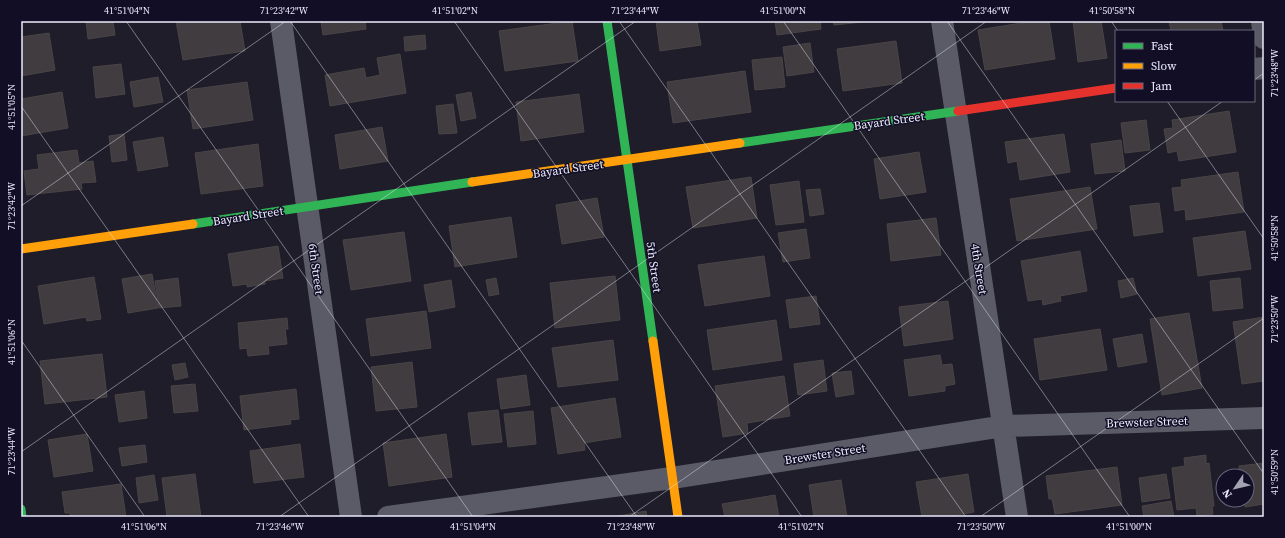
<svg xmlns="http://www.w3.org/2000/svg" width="1285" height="538" font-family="'Source Serif 4',serif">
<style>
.building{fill:#413c40;stroke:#4a4446}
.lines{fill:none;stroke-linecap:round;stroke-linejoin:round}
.street{stroke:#5a5b66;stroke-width:22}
.fast{stroke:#30b455;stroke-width:9}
.slow{stroke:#ff9f0a;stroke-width:9}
.jam{stroke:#e5322d;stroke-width:9}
.ticks{fill:none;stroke:#ecebfc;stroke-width:1;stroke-opacity:0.45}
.labels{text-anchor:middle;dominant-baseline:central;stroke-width:3;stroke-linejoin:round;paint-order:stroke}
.street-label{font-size:12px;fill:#ecebfc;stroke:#110e25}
.neatline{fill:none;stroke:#ecebfc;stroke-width:1.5}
.ticks-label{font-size:10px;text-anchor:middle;fill:#ecebfc}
</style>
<rect width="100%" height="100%" fill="#1e1d29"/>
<path class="building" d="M86,21H113L115,35L88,39Z
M176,21H240L245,51L183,60Z
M321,21H365L366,29L323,35Z
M572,21L578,61L505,71L499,31Z
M656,21H697L701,45L660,51Z
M775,21H820L821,29L777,35Z
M833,21H873L834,25Z
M1034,21H1049L1055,59L985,70L978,30Z
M1073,21H1101L1107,58L1078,62Z
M1169,21H1221L1223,31H1171Z
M49,33L55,70L21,76V37Z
M425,35L426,49L405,51L404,37Z
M896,41L902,83L843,91L837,49Z
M810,43L814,72L787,76L783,47Z
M400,54L406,93L330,106L325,75L364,68L366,78L380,75L377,58Z
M782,57L785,87L755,90L752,60Z
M121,64L125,94L96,98L93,67Z
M745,71L751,112L673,123L667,82Z
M158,77L163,102L134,107L130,82Z
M247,82L253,120L193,129L187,90Z
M62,92L68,128L21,136V99Z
M471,92L476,118L461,121L456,95Z
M579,94L584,132L521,141L516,102Z
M453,104L457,133L439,134L436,106Z
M1229,111L1236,152L1179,161L1177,151L1168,153L1164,129L1173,128L1172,120Z
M1146,120L1150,150L1125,153L1121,123Z
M382,127L388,161L340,169L335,135Z
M124,134L127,160L112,162L109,136Z
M1064,134L1070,172L1020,180L1017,161L1008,163L1005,142Z
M163,137L168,166L138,171L133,142Z
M1121,140L1125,171L1095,174L1091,144Z
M258,144L263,186L201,194L195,153Z
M77,150L79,163L93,161L96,182L81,183L82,189L27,195L24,171L39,169L37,155Z
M919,152L926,192L880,199L874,159Z
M1238,172L1244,212L1186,220L1185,209L1175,211L1172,188L1182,187L1181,180Z
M751,177L757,218L693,228L686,187Z
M799,181L804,222L776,225L770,185Z
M1090,187L1097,229L1017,241L1010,199Z
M820,189L824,214L810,216L806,190Z
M597,198L604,237L562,244L556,205Z
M1159,203L1163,232L1134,236L1130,206Z
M511,217L517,257L455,267L449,226Z
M936,218L941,255L891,261L887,224Z
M806,229L810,258L783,262L778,233Z
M1245,231L1251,269L1198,276L1193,238Z
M404,232L411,281L351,290L343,240Z
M278,246L283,278L265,281V284L247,287V284L233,286L228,254Z
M1080,251L1087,291L1060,296L1061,301L1043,305L1042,299L1028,301L1021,261Z
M764,256L770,296L705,306L698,265Z
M152,274L158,308L128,313L122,279Z
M615,276L620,320L555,328L550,283Z
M94,277L101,319L87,321L86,317L44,324L38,286Z
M178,278L181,306L159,308L155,281Z
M496,278L499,294L489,296L486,280Z
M1133,278L1137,294L1121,298L1118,281Z
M1240,278L1243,308L1213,311L1210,281Z
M451,280L455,307L429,312L424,285Z
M816,296L820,324L790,328L786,300Z
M948,301L953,339L904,346L899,307Z
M426,311L431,348L371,356L366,319Z
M1189,313L1202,388L1162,395L1150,319Z
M1264,317V381L1242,384L1233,322Z
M287,318L288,329H285L287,344L268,346L269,354L248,356L247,348L240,349L238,323Z
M776,320L782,360L713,370L707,330Z
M1100,329L1107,370L1040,380L1034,339Z
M1142,334L1147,362L1118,367L1113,339Z
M613,340L618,380L558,387L552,348Z
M102,354L107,397L45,404L40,361Z
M940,355L942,365L952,364L955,384L945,386V391L909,396L904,360Z
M823,360L827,391L798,395L794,364Z
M412,362L417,407L376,411L371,367Z
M185,363L188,377L175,380L172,365Z
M851,371L854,394L836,397L832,373Z
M526,375L530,405L501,409L497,379Z
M784,376L790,416L747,423L748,433L723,437L715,386Z
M195,384L198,411L174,413L171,386Z
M296,389L299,419L290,420L291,424L244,430L240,396Z
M144,391L147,418L119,422L115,395Z
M615,398L621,437L584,443L585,450L558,454L551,408Z
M498,410L502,442L472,445L468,413Z
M533,411L536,444L508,447L504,414Z
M87,434L93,471L54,477L48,440Z
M446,434L452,477L389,486L383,443Z
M300,444L304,477L254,483L250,451Z
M145,445L147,462L122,466L119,448Z
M1206,455V464L1209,463L1214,506H1212L1213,514L1197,516L1196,508L1177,510L1172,468L1185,466L1184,458Z
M1264,463V504L1245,507L1244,500H1247V476H1240L1239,466Z
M1117,467L1122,505L1055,514L1052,499H1049L1046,476Z
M195,474L201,517H167L162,478Z
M968,474L974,512L946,517H922L916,482Z
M1166,474L1170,498L1142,502L1139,478Z
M154,475L158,500L139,503L136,478Z
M841,480L847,517H814L809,485Z
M121,484L126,517H70V513H65L62,492Z
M775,495L779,517H725L722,504Z
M1171,501L1174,517H1144L1142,506Z
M646,511L647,517H613Z"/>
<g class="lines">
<path class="street" d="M281,21L351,517
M942,21L1017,517
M1262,21L1264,38
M1254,69L1264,68
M388,517L672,478L1004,426L1264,418"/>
<path class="fast" d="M607,21L653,341
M740,143L958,111
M193,224L472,182
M21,509L22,517"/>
<path class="slow" d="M472,182L740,143
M21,249L193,224
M653,341L678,517"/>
<path class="jam" d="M958,111L1116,88"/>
</g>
<path class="ticks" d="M126,21L473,517M290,21L637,517M454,21L802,517M619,21L966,517M783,21L1130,517M947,21L1264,474M1111,21L1118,31M1254,80L1264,73M1167,101L1264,239M21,106L309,517M21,206L286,21M21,340L145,517M21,452L636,21M279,517L987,21M629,517L1223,101M980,517L1264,318"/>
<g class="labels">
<g class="street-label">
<text transform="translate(889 121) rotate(-8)">Bayard Street</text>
<text transform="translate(568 169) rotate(-8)">Bayard Street</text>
<text transform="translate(248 216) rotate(-9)">Bayard Street</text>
<text transform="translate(654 267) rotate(82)">5th Street</text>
<text transform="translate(316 269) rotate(82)">6th Street</text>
<text transform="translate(979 269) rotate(81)">4th Street</text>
<text transform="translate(1147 422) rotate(-2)">Brewster Street</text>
<text transform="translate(825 454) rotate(-9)">Brewster Street</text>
</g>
</g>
<rect width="1285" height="538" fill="none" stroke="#110e25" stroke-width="44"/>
<rect x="1115" y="30" width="140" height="72" fill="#110e25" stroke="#69667b"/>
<rect x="1123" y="43" width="20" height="6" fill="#30b455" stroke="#69667b"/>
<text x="1151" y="50" font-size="12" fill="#ecebfc">Fast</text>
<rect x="1123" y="63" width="20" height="6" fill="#ff9f0a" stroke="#69667b"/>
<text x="1151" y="70" font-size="12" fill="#ecebfc">Slow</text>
<rect x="1123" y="83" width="20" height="6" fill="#e5322d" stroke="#69667b"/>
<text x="1151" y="90" font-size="12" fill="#ecebfc">Jam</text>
<g transform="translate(1235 488) rotate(235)"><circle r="19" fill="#110e25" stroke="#69667b"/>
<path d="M0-3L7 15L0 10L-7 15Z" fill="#a4a3b2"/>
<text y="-6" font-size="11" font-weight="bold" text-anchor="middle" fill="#ecebfc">N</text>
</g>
<rect x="22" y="22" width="1241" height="494" class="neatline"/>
<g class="ticks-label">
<text x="127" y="14">41°51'04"N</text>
<text x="284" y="14">71°23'42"W</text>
<text x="455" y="14">41°51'02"N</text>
<text x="635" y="14">71°23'44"W</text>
<text x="783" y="14">41°51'00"N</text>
<text x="986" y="14">71°23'46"W</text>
<text x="1112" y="14">41°50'58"N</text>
<text transform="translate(1274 73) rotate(-90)" y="4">71°23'48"W</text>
<text transform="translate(11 107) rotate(-90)" y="4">41°51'05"N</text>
<text transform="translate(11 206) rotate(-90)" y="4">71°23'42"W</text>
<text transform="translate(1274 238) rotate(-90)" y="4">41°50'58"N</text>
<text transform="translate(1274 319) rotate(-90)" y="4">71°23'50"W</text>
<text transform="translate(11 342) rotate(-90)" y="4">41°51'06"N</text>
<text transform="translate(11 451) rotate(-90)" y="4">71°23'44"W</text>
<text transform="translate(1274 472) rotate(-90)" y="4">41°50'59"N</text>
<text x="144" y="530">41°51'06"N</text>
<text x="280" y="530">71°23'46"W</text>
<text x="473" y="530">41°51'04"N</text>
<text x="631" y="530">71°23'48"W</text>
<text x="801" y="530">41°51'02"N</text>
<text x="981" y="530">71°23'50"W</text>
<text x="1129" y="530">41°51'00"N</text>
</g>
</svg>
